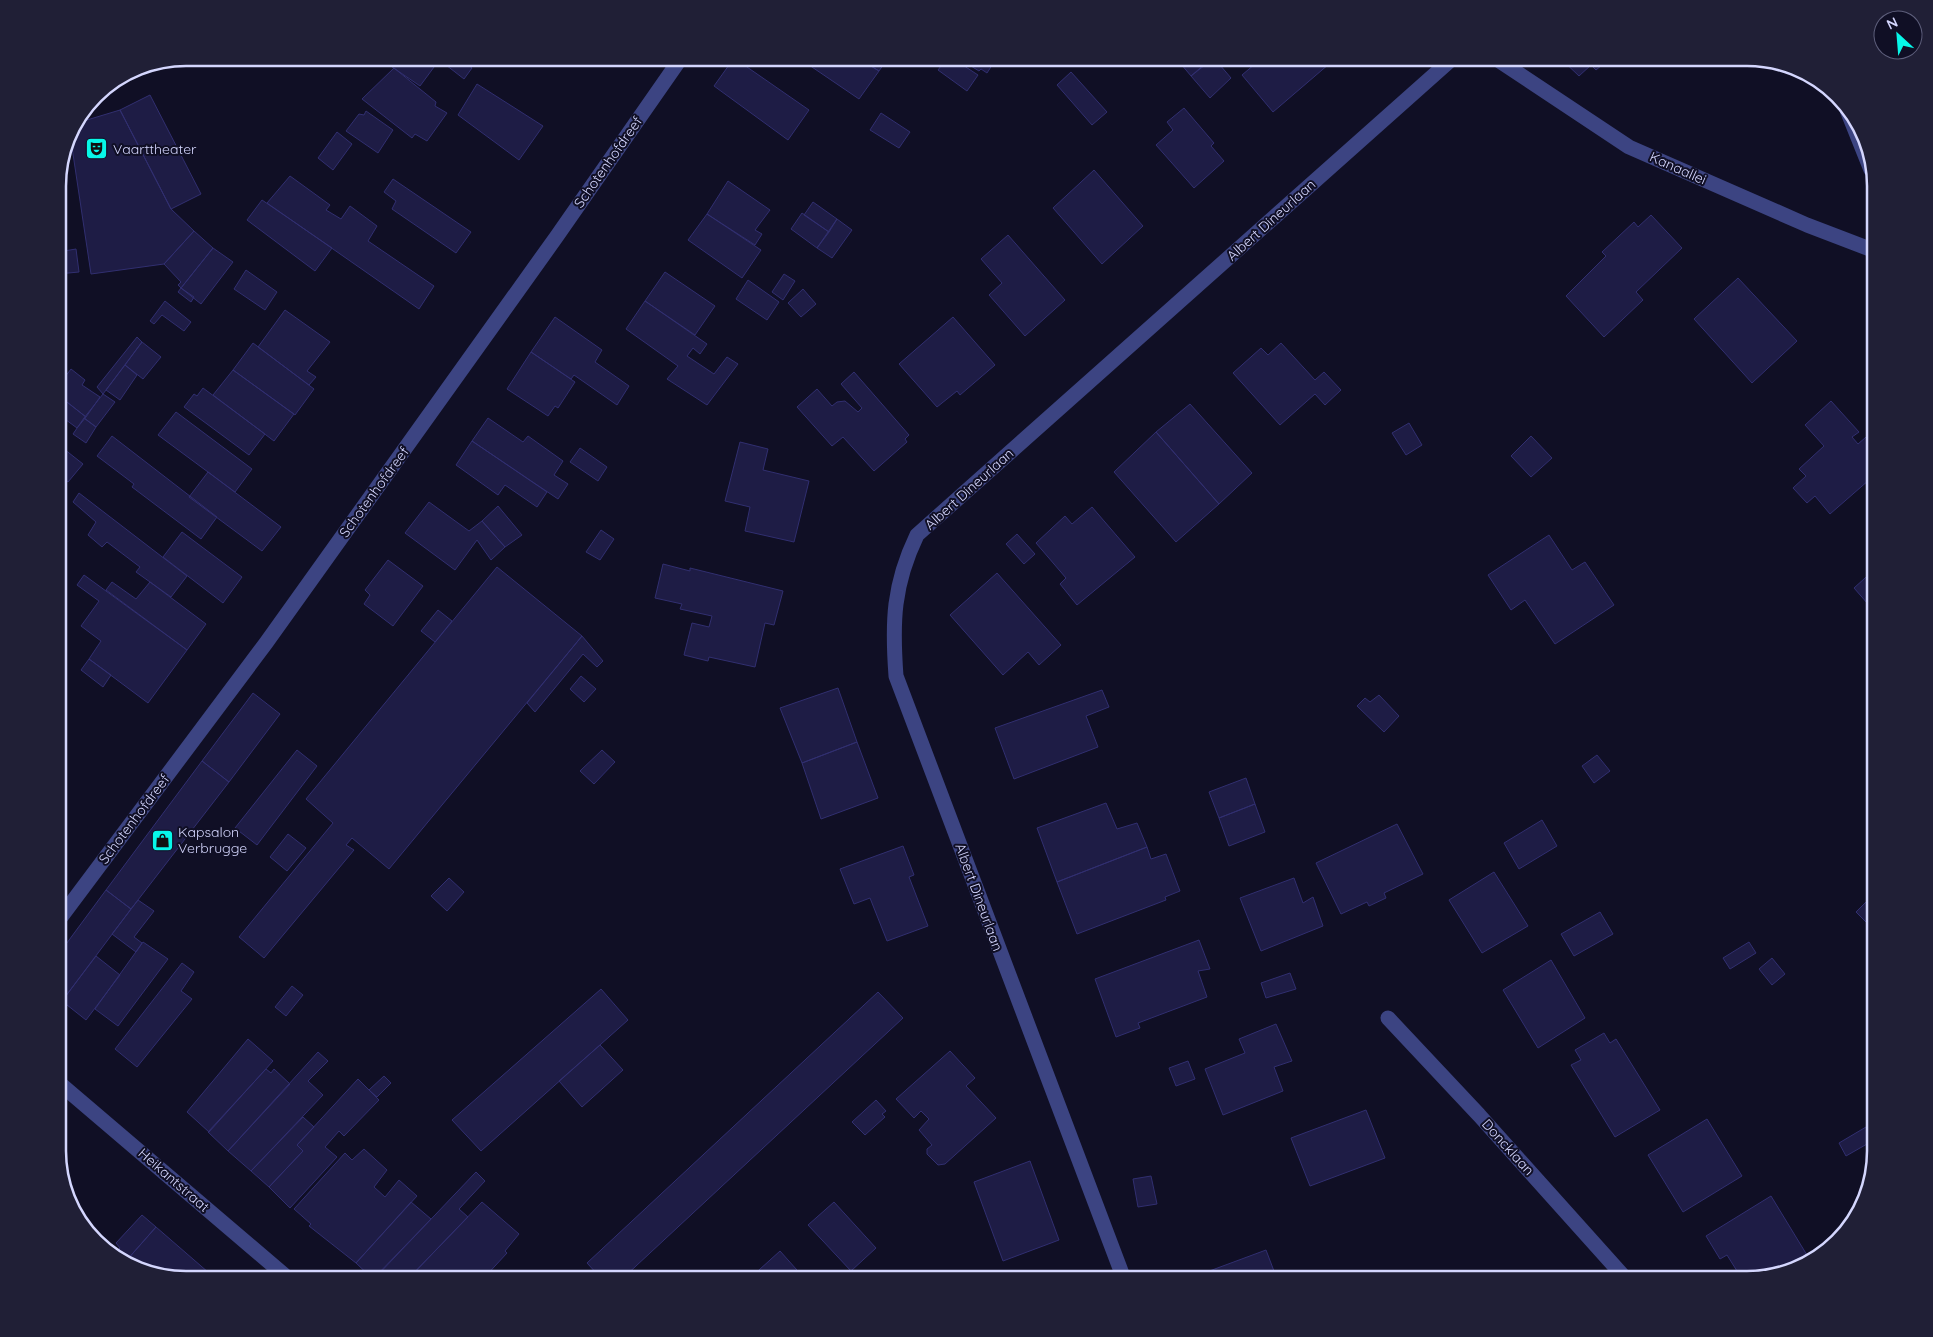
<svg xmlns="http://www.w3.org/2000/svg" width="1933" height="1337" font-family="Quicksand,sans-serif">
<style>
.building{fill:#1e1c45;stroke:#312f70}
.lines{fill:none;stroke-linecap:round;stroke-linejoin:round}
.minor{stroke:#3c4482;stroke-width:15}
.labels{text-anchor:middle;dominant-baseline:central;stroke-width:4;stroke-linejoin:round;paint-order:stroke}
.poi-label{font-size:14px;fill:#d4d6fe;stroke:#100f25;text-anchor:start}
.street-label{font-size:14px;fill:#d4d6fe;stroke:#100f25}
.rim{fill:none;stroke:#d4d6fe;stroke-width:2.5}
</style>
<rect width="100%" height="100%" fill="#100f25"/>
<path class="building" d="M379,58H430L437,63L420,86Z
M451,58H459L472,68L464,79L446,65Z
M527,58H544L537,66Z
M734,58L809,110L788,140L714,86Z
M814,58H858L879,71L859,99L809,65Z
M858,58H888L879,71Z
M947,58H952L978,75L967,91L938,70Z
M958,58H993L996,59L987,73L981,69L979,71Z
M1188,58H1203L1207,62L1191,76L1181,64Z
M1214,58L1231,78L1210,98L1191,76Z
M1262,58H1336L1273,112L1242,75Z
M1560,58H1606L1608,60L1596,70L1591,65L1579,76Z
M394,68L436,102L435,106L447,113L427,141L415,134L412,138L362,99Z
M1071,72L1107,112L1092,125L1057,85Z
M477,84L543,126L519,160L458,115Z
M150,95L201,194L171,209L120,110Z
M1184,108L1214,143L1211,146L1224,161L1194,188L1156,145L1173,130L1167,122Z
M120,110L171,209L194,231L164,264L91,274L70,134L77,123Z
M366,111L393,130L378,153L346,131L359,114L364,115Z
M881,113L910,132L899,148L870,130Z
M337,132L352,144L333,170L318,158Z
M1094,170L1143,226L1102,264L1053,208Z
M290,176L330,205L326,210L341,219L350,206L377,226L368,241L434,286L419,309L267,203Z
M393,179L471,232L456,253L392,209L396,201L384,192Z
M728,181L770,210L755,230L762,234L755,245L707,214Z
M262,200L332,248L315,271L247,220Z
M813,202L837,219L829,232L804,215Z
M802,213L829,232L817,248L791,229Z
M707,214L761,250L742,278L688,240Z
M1651,215L1682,248L1636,292L1643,300L1604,337L1566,296L1606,256L1602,252L1634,222L1638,227Z
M837,219L852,230L832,258L817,248Z
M194,231L213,248L181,288L178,285L181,282L164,264Z
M1008,235L1065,300L1025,336L989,295L1002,283L981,259Z
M213,248L233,262L201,304L181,288Z
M76,249L79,272L58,274V252Z
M246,270L277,292L265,310L234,289Z
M665,272L715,306L695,335L645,301Z
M784,274L795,281L783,300L772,292Z
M1738,278L1797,341L1752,383L1694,319Z
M748,280L779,302L767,320L736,299Z
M181,288L194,297L191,302L178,292Z
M803,289L816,304L801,317L788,303Z
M165,301L191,322L184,331L162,315L154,324L150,321Z
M645,301L707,344L700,354L693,348L687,356L714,374L727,357L738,364L707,405L667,379L678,366L626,329Z
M285,310L330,342L307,371L316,377L309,385L258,347Z
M555,317L602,350L595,362L629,386L617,405L574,375L571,379L531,352Z
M953,317L995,365L960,395L957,391L937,407L899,364Z
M137,337L142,342L103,394L97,387Z
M142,342L161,357L143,379L125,365Z
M253,343L314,389L295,415L233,370Z
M1281,343L1315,380L1324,372L1341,390L1325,405L1315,394L1280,425L1233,373L1261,348L1268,355Z
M531,352L575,382L558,408L555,406L548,416L507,389Z
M125,365L137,375L120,400L106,390Z
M71,369L85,380L82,385L100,397L86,417L58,395V386Z
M233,370L294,414L274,441L213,395Z
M854,372L909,435L905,439L907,442L874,471L843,437L832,446L797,407L817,389L832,406L837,402L845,401L858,412L862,408L841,384Z
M203,388L265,434L249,455L184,407L194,394L197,396Z
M103,394L115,402L96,427L84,418Z
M58,395L86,417L77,428L58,414Z
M1831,401L1859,432L1852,437L1858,444L1873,431L1875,434V487L1869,480L1830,514L1815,496L1807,503L1793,488L1806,476L1799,469L1824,446L1805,425Z
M1190,404L1252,473L1219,504L1156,432Z
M176,412L252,469L235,492L158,435Z
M84,418L96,427L86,443L73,434Z
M488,418L523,442L528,436L563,461L554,475L568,484L558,499L472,441Z
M1409,423L1422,445L1406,455L1392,433Z
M1156,432L1219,504L1176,542L1114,472Z
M112,436L217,517L201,539L132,487L134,484L97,456Z
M1531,436L1552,458L1531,477L1511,456Z
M472,441L547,492L537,507L505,485L498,495L456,465Z
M740,442L768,449L763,470L809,481L794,542L745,531L750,507L725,501Z
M580,448L607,467L598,481L570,462Z
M64,449L83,464L68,482L58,474V457Z
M208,472L281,527L262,551L189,497Z
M79,493L187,576L171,597L136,572L140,567L107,542L102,547L88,535L96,522L73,502Z
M429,502L469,531L482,521L505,547L491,560L477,540L455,570L405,533Z
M498,506L522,535L505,547L482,521Z
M1092,507L1135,557L1077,605L1060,584L1066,578L1036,543L1065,516L1072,524Z
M601,530L614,539L600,560L586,552Z
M182,532L242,577L223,603L163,557Z
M1017,534L1035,554L1024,564L1006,544Z
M1549,535L1572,570L1585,562L1614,605L1555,644L1525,600L1511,610L1488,575Z
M388,560L423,586L393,626L364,604L370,595L365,590Z
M663,564L690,571V568L783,591L774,625L765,623L755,667L709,657L708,661L684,655L692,623L709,627L712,616L680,609L682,604L655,598Z
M497,567L582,636L389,869L352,838L346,845L354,850L264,958L239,937L333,823L306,799Z
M1875,569V612L1854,588Z
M997,573L1061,645L1039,665L1028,652L1003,675L950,615Z
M84,575L187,650L148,703L89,659L101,641L81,626L99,601L77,585Z
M112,582L136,599L150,582L206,624L187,650L106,590Z
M438,610L452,621L435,642L421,631Z
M582,636L603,661L597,667L583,654L535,712L527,703Z
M89,659L111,675L103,687L81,670Z
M581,676L596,689L584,702L570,689Z
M838,688L857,742L802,763L780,708Z
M1102,690L1109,707L1086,716L1098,747L1014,779L995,728Z
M253,693L280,714L229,782L202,761Z
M1379,695L1399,716L1384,732L1357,706L1365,698L1370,702Z
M857,742L878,798L821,819L802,763Z
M297,750L317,766L257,845L235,828Z
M602,750L615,762L594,784L580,771Z
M1597,755L1610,771L1594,783L1582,766Z
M202,761L229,782L131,909L106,890Z
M1246,778L1255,804L1219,818L1209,792Z
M1106,803L1117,829L1137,823L1147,847L1057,882L1037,828Z
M1255,804L1265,832L1229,846L1219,818Z
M1542,820L1557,846L1519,869L1504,843Z
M1397,824L1423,874L1384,893L1386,898L1369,906L1367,902L1341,914L1316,863Z
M288,834L306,848L287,871L270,857Z
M903,846L914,875L909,877L928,926L887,941L870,898L854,904L840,869Z
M1147,847L1151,859L1166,854L1180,891L1165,897L1166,900L1077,934L1057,882Z
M1494,872L1528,926L1482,953L1449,900Z
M449,878L464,892L447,911L431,896Z
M1294,878L1303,903L1313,897L1323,926L1261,951L1240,898Z
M106,890L131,909L62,1001L58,998V955Z
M1875,893V917L1868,924L1856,912Z
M138,900L154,911L134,937L142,943L136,952L112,934Z
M1600,912L1613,934L1574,956L1561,934Z
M1199,940L1210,969L1198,971L1207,997L1138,1023L1140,1028L1116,1037L1095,979Z
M143,942L168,959L118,1026L95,1009Z
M1749,942L1756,953L1730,969L1723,958Z
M96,956L120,975L86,1020L62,1001Z
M1772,958L1785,974L1772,985L1759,969Z
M1551,960L1585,1018L1538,1048L1503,990Z
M182,963L194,972L181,991L192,999L137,1067L115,1049Z
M1290,973L1296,989L1266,998L1261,983Z
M292,986L303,995L286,1016L275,1007Z
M601,989L628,1020L481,1151L452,1120Z
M878,992L903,1018L622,1279H596L599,1276L587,1263Z
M1276,1024L1292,1061L1274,1067L1283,1091L1223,1115L1205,1069L1245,1053L1239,1039Z
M1604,1033L1610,1043L1616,1039L1660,1110L1615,1137L1571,1065L1581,1060L1575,1050Z
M248,1039L273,1061L209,1132L187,1112Z
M600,1045L623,1070L582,1107L559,1081Z
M950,1051L975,1078L966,1086L996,1118L945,1164L938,1165L927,1154V1149L932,1145L919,1130L929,1119L921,1111L914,1118L896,1099Z
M318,1052L328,1061L308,1081L323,1095L251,1171L228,1151Z
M1188,1061L1195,1079L1176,1086L1169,1068Z
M266,1069L271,1073L274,1069L290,1084L228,1151L208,1132Z
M384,1076L391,1083L377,1097L369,1090Z
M358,1079L379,1100L344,1136L339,1131L325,1147L337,1157L290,1208L269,1187L303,1151L297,1145Z
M876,1100L886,1111L882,1114L885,1117L865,1135L852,1122Z
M1366,1110L1385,1158L1310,1186L1291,1138Z
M303,1117L314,1127L297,1145L303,1151L269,1187L251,1171Z
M1707,1119L1742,1176L1683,1212L1648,1155Z
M1866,1127L1874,1140L1846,1156L1839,1143Z
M58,1140L66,1147L58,1156Z
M364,1149L387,1170L374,1187L385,1197L399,1180L417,1196L356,1263L309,1226L311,1224L294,1209L345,1153L352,1160Z
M1030,1161L1059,1240L1003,1261L974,1182Z
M476,1172L485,1181L459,1209L468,1217L408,1279H374Z
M1151,1176L1157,1204L1138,1207L1133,1179Z
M1771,1196L1810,1260L1804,1266L1742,1279L1727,1255L1720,1259L1706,1236Z
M411,1202L431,1219L373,1279L356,1263Z
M482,1202L519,1234L505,1251L507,1253L483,1279H408Z
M834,1202L876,1248L851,1271L808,1225Z
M142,1215L156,1227L126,1261L115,1258L113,1256L120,1248L116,1243Z
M156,1227L216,1279L187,1280L126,1261Z
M1266,1250L1277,1279H1207L1204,1273Z
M780,1251L805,1279H749Z"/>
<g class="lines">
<path class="minor" d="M1495,58L1629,147L1807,225L1875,251
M1847,110L1871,170
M58,921L266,643L557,236L681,58
M1388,1018L1479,1115L1626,1279
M58,1082L289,1279
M1124,1279L896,676C892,622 893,585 917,535L1453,58"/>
</g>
<defs>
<symbol id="theatre-square" viewBox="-11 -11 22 22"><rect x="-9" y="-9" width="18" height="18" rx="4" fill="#07f7e9" stroke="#100f25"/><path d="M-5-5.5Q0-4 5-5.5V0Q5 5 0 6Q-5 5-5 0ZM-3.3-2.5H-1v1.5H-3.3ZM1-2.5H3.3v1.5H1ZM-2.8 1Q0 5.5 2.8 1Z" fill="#111"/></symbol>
<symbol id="shop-square" viewBox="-11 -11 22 22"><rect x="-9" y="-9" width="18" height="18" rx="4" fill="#07f7e9" stroke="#100f25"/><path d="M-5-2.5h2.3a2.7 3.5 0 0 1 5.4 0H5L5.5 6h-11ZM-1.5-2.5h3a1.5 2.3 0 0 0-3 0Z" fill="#111"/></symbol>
</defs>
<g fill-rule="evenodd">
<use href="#theatre-square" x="84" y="136" width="25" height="25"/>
<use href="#shop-square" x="150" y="828" width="25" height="25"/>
</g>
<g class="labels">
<g class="poi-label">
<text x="113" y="149">Vaarttheater</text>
<text x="178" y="832">Kapsalon<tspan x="178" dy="16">Verbrugge</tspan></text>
</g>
<g class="street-label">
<text transform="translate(608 162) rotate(-55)">Schotenhofdreef</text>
<text transform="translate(1678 168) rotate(24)">Kanaallei</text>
<text transform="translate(1271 220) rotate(-42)">Albert Dineurlaan</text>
<text transform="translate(969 489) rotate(-42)">Albert Dineurlaan</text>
<text transform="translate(374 492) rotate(-54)">Schotenhofdreef</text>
<text transform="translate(134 819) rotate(-53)">Schotenhofdreef</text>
<text transform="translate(979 897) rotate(70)">Albert Dineurlaan</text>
<text transform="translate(1508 1147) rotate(48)">Doncklaan</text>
<text transform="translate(174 1180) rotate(41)">Heikantstraat</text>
</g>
</g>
<path d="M0 0H1933V1337H0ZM186 66H1747A120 120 0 0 1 1867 186V1151A120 120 0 0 1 1747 1271H186A120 120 0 0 1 66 1151V186A120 120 0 0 1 186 66Z" fill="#201f36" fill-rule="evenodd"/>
<path class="rim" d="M186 66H1747A120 120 0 0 1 1867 186V1151A120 120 0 0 1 1747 1271H186A120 120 0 0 1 66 1151V186A120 120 0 0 1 186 66Z"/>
<g transform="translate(1898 35) rotate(334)"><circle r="24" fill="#100f25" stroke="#5e5f7c"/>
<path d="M0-4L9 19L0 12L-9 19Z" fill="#07f7e9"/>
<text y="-8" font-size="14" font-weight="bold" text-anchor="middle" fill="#d4d6fe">N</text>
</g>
</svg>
